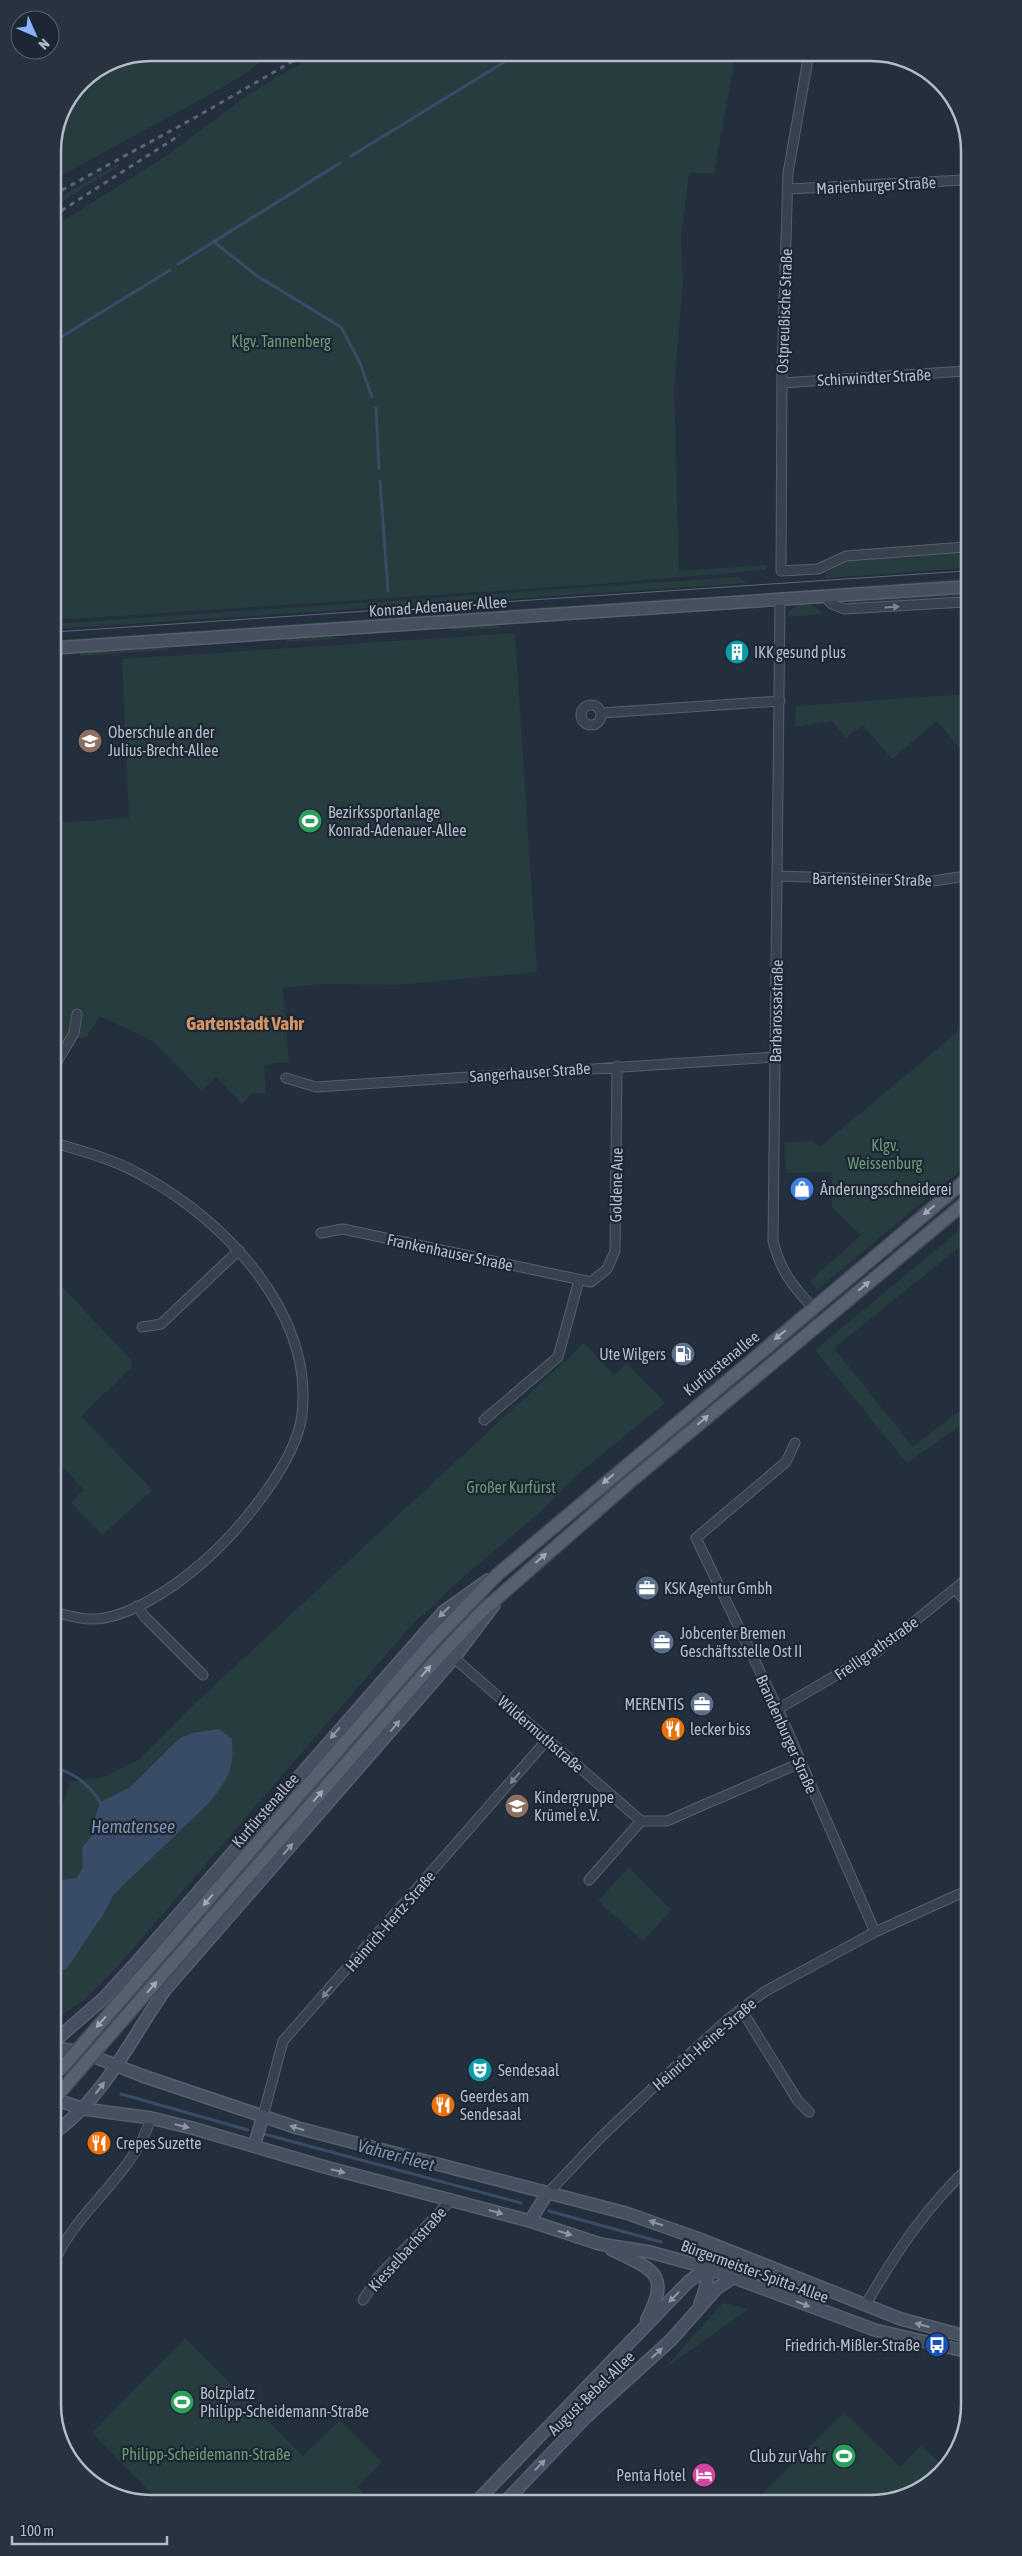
<svg xmlns="http://www.w3.org/2000/svg" width="1022" height="2556" font-family="'Asap Condensed',sans-serif">
<style>
.green{fill:#263c3f}
.water{fill:#394c67}
.lines{fill:none;stroke-linecap:round;stroke-linejoin:round}
.stream{stroke:#394c67;stroke-width:3}
.street-casing{stroke:#565f6c;stroke-width:11}
.secondary-casing{stroke:#565f6c;stroke-width:14}
.primary-casing{stroke:#414a57;stroke-width:15}
.street{stroke:#38414e;stroke-width:9}
.secondary{stroke:#465061;stroke-width:11}
.primary{stroke:#56606e;stroke-width:12}
.tram{stroke:#5a6575;stroke-width:1}
.rail{stroke:#5a6575;stroke-width:3;stroke-dasharray:5 5;stroke-linecap:butt}
.primary-bridge-casing{stroke:#414a57;stroke-width:15;stroke-linecap:butt}
.primary-bridge{stroke:#56606e;stroke-width:12}
.oneway{fill:#7c8592}
.oneway2{fill:#a1aab7}
.oneway3{fill:#8e96a5}
.labels{text-anchor:middle;dominant-baseline:central;stroke-width:4.5;stroke-linejoin:round;paint-order:stroke}
.street-label{font-size:16px;fill:#b4bcc9;stroke:#1d2633}
.park-label{font-size:16px;fill:#6b9a76;stroke:#1d2633}
.poi-label{font-size:16px;fill:#b4bcc9;stroke:#1d2633;text-anchor:start}
.water-label{font-size:18px;font-style:italic;fill:#7c92b1;stroke:#1d2633}
.quarter-label{font-size:19px;font-weight:bold;fill:#d59563;stroke:#1d2633}
.rim{fill:none;stroke:#b4bcc9;stroke-width:2.5}
</style>
<rect width="100%" height="100%" fill="#242f3e"/>
<path class="green" d="M151,53H271L249,71L220,89L53,180C53,129 61,85 113,60C124,55 139,55 151,53Z
M318,53H736L714,173H689L681,238L683,282L674,388L679,571L766,565V570L584,585L54,620L53,227L166,156L249,94Z
M118,164L119,166L53,207V201Z
M965,551V568L825,578V573L852,559Z
M738,577L748,583L54,629V624Z
M965,578V582L763,595V593Z
M965,593V597L860,604L844,602Z
M695,597V600L54,643V640Z
M797,605H811L824,614L787,617L789,611Z
M497,625L500,628L449,631L454,627Z
M515,633L537,972L395,985L323,984L283,988L289,1062L264,1065L266,1093H252L242,1104L216,1077L202,1091L154,1042L100,1016L87,1036L55,1048L54,823L129,818L122,659Z
M332,636L336,639L285,642L290,638Z
M163,646L170,650L80,656L81,653Z
M966,694V756L937,721L892,759L863,725L846,738L832,721L795,727L796,706Z
M966,1025L967,1165L817,1290L810,1281L861,1235L832,1207V1172L786,1173L784,1142L812,1141L821,1146Z
M967,1224V1241L834,1348L913,1447L967,1405V1421L907,1463L815,1350Z
M55,1279L131,1360V1368L81,1416L152,1490L102,1535L71,1502L84,1490L56,1459Z
M584,1343L614,1375L627,1363L665,1403L584,1469L538,1514L462,1578L410,1627L118,1966L85,1999L57,2019L56,1829L70,1782L103,1777L137,1761L190,1708Z
M629,1867L671,1910L643,1941L598,1901Z
M723,2303L749,2309L665,2368L720,2306Z
M185,2338L303,2456L340,2420L382,2462L358,2487L373,2502L161,2503L92,2433Z
M844,2412L900,2467L922,2445L944,2468L902,2498L757,2499Z"/>
<path class="water" d="M219,1729L232,1739C235,1769 227,1780 209,1803L114,1894L103,1915L68,1967L64,1970L57,1968V1917L62,1910C55,1898 56,1892 62,1880L77,1878L83,1867L82,1848L98,1827L95,1818L100,1802L129,1788L180,1738L192,1733Z"/>
<g class="lines">
<path class="stream" d="M351,156L519,53
M214,242L257,276L341,327L360,363L372,397
M178,264L340,163
M53,342L170,270
M376,408L379,468
M380,481L388,591
M963,1269L967,1266
M56,1768C76,1774 91,1786 101,1804
M121,2094L248,2130
M264,2134L521,2203
M549,2211L661,2242"/>
<defs>
<path id="street" d="M809,53L788,173L782,374L781,571L818,569L846,556L965,547
M788,189L964,180
M782,383L965,371
M825,597L832,604L844,609L965,602
M780,601L773,1241C781,1272 792,1285 813,1308
M581 715a10 10 0 1 1 20 0a10 10 0 1 1-20 0Z
M601,713L780,701
M777,876L933,881L966,876
M55,1065L74,1033L77,1014
M286,1078L316,1087L775,1057
M55,1143C85,1152 116,1160 143,1176C225,1220 314,1314 302,1414C297,1462 238,1532 202,1563C176,1586 126,1621 89,1619C79,1619 67,1615 56,1613
M321,1233L343,1229L591,1282L607,1269L615,1251L617,1066
M142,1327L161,1324L239,1250
M484,1420L558,1357L579,1280
M795,1443L786,1462L696,1538L778,1709L875,1932
M955,1589L968,1604
M137,1606L145,1617L203,1675
M454,1658L641,1821H667L710,1802
M778,1709L878,1651L968,1578
M713,1801L800,1763
M589,1880L641,1821
M741,2009L798,2101L809,2112
M263,2116L283,2041L547,1740
M547,2194L600,2138L675,2067L727,2020L764,1992L875,1932L968,1890
M58,2254C84,2204 134,2173 151,2118
M363,2300L377,2278L452,2199
M866,2304C895,2254 926,2207 969,2167"/>
<path id="secondary" d="M54,648L965,587
M57,2039L104,1998L136,1963L443,1612L488,1580
M57,2048L82,2052L143,2076L298,2128L626,2213L702,2240L901,2319L969,2337
M57,2100L84,2109L151,2118L192,2128L325,2167L530,2221L600,2244L650,2252L708,2268L875,2330L969,2352
M57,2131C106,2094 130,2040 165,1990L454,1658L494,1605
M254,2146L263,2116
M530,2221L547,2194
M611,2249C649,2269 673,2271 647,2319
M700,2304C710,2278 711,2266 702,2240
M477,2501L688,2282L718,2260L742,2258
M506,2501L586,2417L671,2340L717,2288L734,2277"/>
<path id="primary" d="M240,1863L434,1640L498,1574L967,1179
M251,1873L435,1661L480,1613L631,1481L967,1201
M57,2096L74,2076"/>
</defs>
<use href="#street" class="street-casing"/>
<use href="#secondary" class="secondary-casing"/>
<use href="#primary" class="primary-casing"/>
<use href="#street" class="street"/>
<use href="#secondary" class="secondary"/>
<use href="#primary" class="primary"/>
<path class="tram" d="M54,632L965,571"/>
<path class="rail" d="M53,195L196,117L307,53
M53,216L180,135"/>
<defs>
<path id="primary-bridge" d="M60,2070L240,1863
M74,2076L251,1873"/>
</defs>
<use href="#primary-bridge" class="primary-bridge-casing"/>
<use href="#primary-bridge" class="primary-bridge"/>
</g>
<defs><path id="oneway-solid" d="M-6-.8H1V-3.2L6.5 0L1 3.2V.8H-6Z" transform="scale(1.25)"/></defs>
<g class="oneway">
<use href="#oneway-solid" transform="translate(892 607) rotate(-4)"/>
<use href="#oneway-solid" transform="translate(515 1778) rotate(131)"/>
<use href="#oneway-solid" transform="translate(327 1992) rotate(131)"/>
</g>
<g class="oneway2">
<use href="#oneway-solid" transform="translate(929 1210) rotate(140)"/>
<use href="#oneway-solid" transform="translate(864 1286) rotate(-40)"/>
<use href="#oneway-solid" transform="translate(780 1335) rotate(140)"/>
<use href="#oneway-solid" transform="translate(703 1420) rotate(-40)"/>
<use href="#oneway-solid" transform="translate(608 1479) rotate(140)"/>
<use href="#oneway-solid" transform="translate(541 1558) rotate(-41)"/>
<use href="#oneway-solid" transform="translate(426 1671) rotate(-49)"/>
<use href="#oneway-solid" transform="translate(318 1796) rotate(-49)"/>
<use href="#oneway-solid" transform="translate(208 1900) rotate(131)"/>
<use href="#oneway-solid" transform="translate(152 1987) rotate(-49)"/>
<use href="#oneway-solid" transform="translate(101 2022) rotate(131)"/>
</g>
<g class="oneway3">
<use href="#oneway-solid" transform="translate(444 1612) rotate(136)"/>
<use href="#oneway-solid" transform="translate(395 1726) rotate(-49)"/>
<use href="#oneway-solid" transform="translate(335 1733) rotate(131)"/>
<use href="#oneway-solid" transform="translate(288 1849) rotate(-49)"/>
<use href="#oneway-solid" transform="translate(100 2088) rotate(-52)"/>
<use href="#oneway-solid" transform="translate(182 2126) rotate(14)"/>
<use href="#oneway-solid" transform="translate(297 2128) rotate(-163)"/>
<use href="#oneway-solid" transform="translate(338 2171) rotate(14)"/>
<use href="#oneway-solid" transform="translate(496 2212) rotate(16)"/>
<use href="#oneway-solid" transform="translate(656 2223) rotate(-161)"/>
<use href="#oneway-solid" transform="translate(565 2233) rotate(18)"/>
<use href="#oneway-solid" transform="translate(674 2297) rotate(134)"/>
<use href="#oneway-solid" transform="translate(803 2304) rotate(22)"/>
<use href="#oneway-solid" transform="translate(922 2325) rotate(-165)"/>
<use href="#oneway-solid" transform="translate(657 2353) rotate(-42)"/>
<use href="#oneway-solid" transform="translate(540 2465) rotate(-46)"/>
</g>
<defs>
<symbol id="building-disc" viewBox="-11 -11 22 22"><circle r="9.5" fill="#0f9aa8" stroke="#1d2633"/><path d="M-4-6H4V6H1V3H-1V6H-4ZM-2.5-4.3h1.7v1.8h-1.7ZM.8-4.3h1.7v1.8H.8ZM-2.5-1h1.7V.8h-1.7ZM.8-1h1.7V.8H.8Z" fill="#fff"/></symbol>
<symbol id="school-disc" viewBox="-11 -11 22 22"><circle r="9.5" fill="#8d6e63" stroke="#1d2633"/><path d="M0-5L7-2L0 1L-7-2ZM-4 1L0 2.5L4 1V4Q0 6-4 4Z" fill="#fff"/></symbol>
<symbol id="stadium-disc" viewBox="-11 -11 22 22"><circle r="9.5" fill="#2e9e5b" stroke="#1d2633"/><path d="M0-5a6.5 5 0 1 0 0 10a6.5 5 0 1 0 0-10ZM-3.5-1.8h7v3.6h-7Z" fill="#fff"/></symbol>
<symbol id="shop-disc" viewBox="-11 -11 22 22"><circle r="9.5" fill="#3f7fe0" stroke="#1d2633"/><path d="M-5-2.5h2.3a2.7 3.5 0 0 1 5.4 0H5L5.5 6h-11ZM-1.5-2.5h3a1.5 2.3 0 0 0-3 0Z" fill="#fff"/></symbol>
<symbol id="fuel-disc" viewBox="-11 -11 22 22"><circle r="9.5" fill="#5c6f8a" stroke="#1d2633"/><path d="M-5.5-6h7V0h2V4h1.3V-2.5L3-4.5l.8-.8L6-3V5H2.5V1h-1V6h-7ZM-4.2-4.7v3.2H.2V-4.7Z" fill="#fff"/></symbol>
<symbol id="office-disc" viewBox="-11 -11 22 22"><circle r="9.5" fill="#5c6f8a" stroke="#1d2633"/><path d="M-6-3h4V-5.5h4V-3h4V5H-6ZM-1-4.5V-3h2v-1.5ZM-6 0V1H6V0Z" fill="#fff"/></symbol>
<symbol id="restaurant-disc" viewBox="-11 -11 22 22"><circle r="9.5" fill="#e8710a" stroke="#1d2633"/><path d="M-5-6h1v4h1v-4h1v4h1v-4h1v5L-1.5 .5V6h-2V.5L-5-1ZM5-6V6H3V1.5H1.5Q1.5-4 5-6Z" fill="#fff"/></symbol>
<symbol id="theatre-disc" viewBox="-11 -11 22 22"><circle r="9.5" fill="#0f9aa8" stroke="#1d2633"/><path d="M-5-5.5Q0-4 5-5.5V0Q5 5 0 6Q-5 5-5 0ZM-3.3-2.5H-1v1.5H-3.3ZM1-2.5H3.3v1.5H1ZM-2.8 1Q0 5.5 2.8 1Z" fill="#fff"/></symbol>
<symbol id="bus-disc" viewBox="-11 -11 22 22"><circle r="9.5" fill="#1a4fb4" stroke="#1d2633"/><path d="M-5-6H5V4H4V6H2V4H-2V6H-4V4H-5ZM-3.5-4V0h7V-4ZM-3.5 1.2v1.5H-2V1.2ZM2 1.2v1.5H3.5V1.2Z" fill="#fff"/></symbol>
<symbol id="hotel-disc" viewBox="-11 -11 22 22"><circle r="9.5" fill="#d1479c" stroke="#1d2633"/><path d="M-6-4.5h1.5V1H6V5H4.5V3h-9V5H-6ZM-4 0a1.8 1.8 0 1 1 3.6 0ZM.5 0V-2.5h3Q6-2.5 6 0Z" fill="#fff"/></symbol>
</defs>
<g fill-rule="evenodd">
<use href="#building-disc" x="723" y="638" width="28" height="28"/>
<use href="#school-disc" x="76" y="727" width="28" height="28"/>
<use href="#stadium-disc" x="296" y="807" width="28" height="28"/>
<use href="#shop-disc" x="788" y="1175" width="28" height="28"/>
<use href="#fuel-disc" x="669" y="1340" width="28" height="28"/>
<use href="#office-disc" x="633" y="1574" width="28" height="28"/>
<use href="#office-disc" x="648" y="1628" width="28" height="28"/>
<use href="#office-disc" x="688" y="1690" width="28" height="28"/>
<use href="#restaurant-disc" x="659" y="1715" width="28" height="28"/>
<use href="#school-disc" x="503" y="1792" width="28" height="28"/>
<use href="#theatre-disc" x="466" y="2056" width="28" height="28"/>
<use href="#restaurant-disc" x="429" y="2091" width="28" height="28"/>
<use href="#restaurant-disc" x="85" y="2129" width="28" height="28"/>
<use href="#bus-disc" x="923" y="2331" width="28" height="28"/>
<use href="#stadium-disc" x="168" y="2388" width="28" height="28"/>
<use href="#stadium-disc" x="830" y="2442" width="28" height="28"/>
<use href="#hotel-disc" x="690" y="2461" width="28" height="28"/>
</g>
<g class="labels">
<g class="street-label">
<text transform="translate(876 185) rotate(-3)">Marienburger Straße</text>
<text transform="translate(784 311) rotate(-88)">Ostpreußische Straße</text>
<text transform="translate(874 377) rotate(-3)">Schirwindter Straße</text>
<text transform="translate(438 606) rotate(-4)">Konrad-Adenauer-Allee</text>
<text transform="translate(872 879) rotate(1)">Bartensteiner Straße</text>
<text transform="translate(776 1011) rotate(-89)">Barbarossastraße</text>
<text transform="translate(530 1072) rotate(-4)">Sangerhauser Straße</text>
<text transform="translate(616 1185) rotate(-89)">Goldene Aue</text>
<text transform="translate(450 1252) rotate(12)">Frankenhauser Straße</text>
<text transform="translate(721 1363) rotate(-39)">Kurfürstenallee</text>
<text transform="translate(876 1648) rotate(-35)">Freiligrathstraße</text>
<text transform="translate(541 1734) rotate(41)">Wildermuthstraße</text>
<text transform="translate(787 1734) rotate(66)">Brandenburger Straße</text>
<text transform="translate(265 1810) rotate(-49)">Kurfürstenallee</text>
<text transform="translate(390 1921) rotate(-49)">Heinrich-Hertz-Straße</text>
<text transform="translate(704 2044) rotate(-41)">Heinrich-Heine-Straße</text>
<text transform="translate(407 2249) rotate(-48)">Kiesselbachstraße</text>
<text transform="translate(755 2271) rotate(20)">Bürgermeister-Spitta-Allee</text>
<text transform="translate(591 2393) rotate(-44)">August-Bebel-Allee</text>
</g>
<g class="park-label">
<text x="281" y="341">Klgv. Tannenberg</text>
<text x="885" y="1145">Klgv.<tspan x="885" dy="18">Weissenburg</tspan></text>
<text x="511" y="1487">Großer Kurfürst</text>
<text x="206" y="2454">Philipp-Scheidemann-Straße</text>
</g>
<g class="poi-label">
<text x="754" y="652">IKK gesund plus</text>
<text x="108" y="732">Oberschule an der<tspan x="108" dy="18">Julius-Brecht-Allee</tspan></text>
<text x="328" y="812">Bezirkssportanlage<tspan x="328" dy="18">Konrad-Adenauer-Allee</tspan></text>
<text x="820" y="1189">Änderungsschneiderei</text>
<text x="666" y="1354" text-anchor="end">Ute Wilgers</text>
<text x="664" y="1588">KSK Agentur Gmbh</text>
<text x="680" y="1633">Jobcenter Bremen<tspan x="680" dy="18">Geschäftsstelle Ost II</tspan></text>
<text x="684" y="1704" text-anchor="end">MERENTIS</text>
<text x="690" y="1729">lecker biss</text>
<text x="534" y="1797">Kindergruppe<tspan x="534" dy="18">Krümel e.V.</tspan></text>
<text x="498" y="2070">Sendesaal</text>
<text x="460" y="2096">Geerdes am<tspan x="460" dy="18">Sendesaal</tspan></text>
<text x="116" y="2143">Crepes Suzette</text>
<text x="920" y="2345" text-anchor="end">Friedrich-Mißler-Straße</text>
<text x="200" y="2393">Bolzplatz<tspan x="200" dy="18">Philipp-Scheidemann-Straße</tspan></text>
<text x="826" y="2456" text-anchor="end">Club zur Vahr</text>
<text x="686" y="2475" text-anchor="end">Penta Hotel</text>
</g>
<g class="water-label">
<text x="133" y="1826">Hematensee</text>
<text transform="translate(396 2155) rotate(15)">Vahrer Fleet</text>
</g>
<g class="quarter-label">
<text x="245" y="1023">Gartenstadt Vahr</text>
</g>
</g>
<path d="M0 0H1022V2556H0ZM151 61H871A90 90 0 0 1 961 151V2405A90 90 0 0 1 871 2495H151A90 90 0 0 1 61 2405V151A90 90 0 0 1 151 61Z" fill="#29323f" fill-rule="evenodd"/>
<path class="rim" d="M151 61H871A90 90 0 0 1 961 151V2405A90 90 0 0 1 871 2495H151A90 90 0 0 1 61 2405V151A90 90 0 0 1 151 61Z"/>
<g transform="translate(35 35) rotate(135)"><circle r="24" fill="#1d2633" stroke="#59626f"/>
<path d="M0-4L9 19L0 12L-9 19Z" fill="#8ab4f8"/>
<text y="-8" font-size="14" font-weight="bold" text-anchor="middle" fill="#b4bcc9">N</text>
</g>
<path d="M12 2536v8h155v-8" fill="none" stroke="#b4bcc9" stroke-width="2.5"/>
<text x="20" y="2536" font-size="15" fill="#b4bcc9" stroke="#1d2633" stroke-width="4" paint-order="stroke">100 m</text>
</svg>
